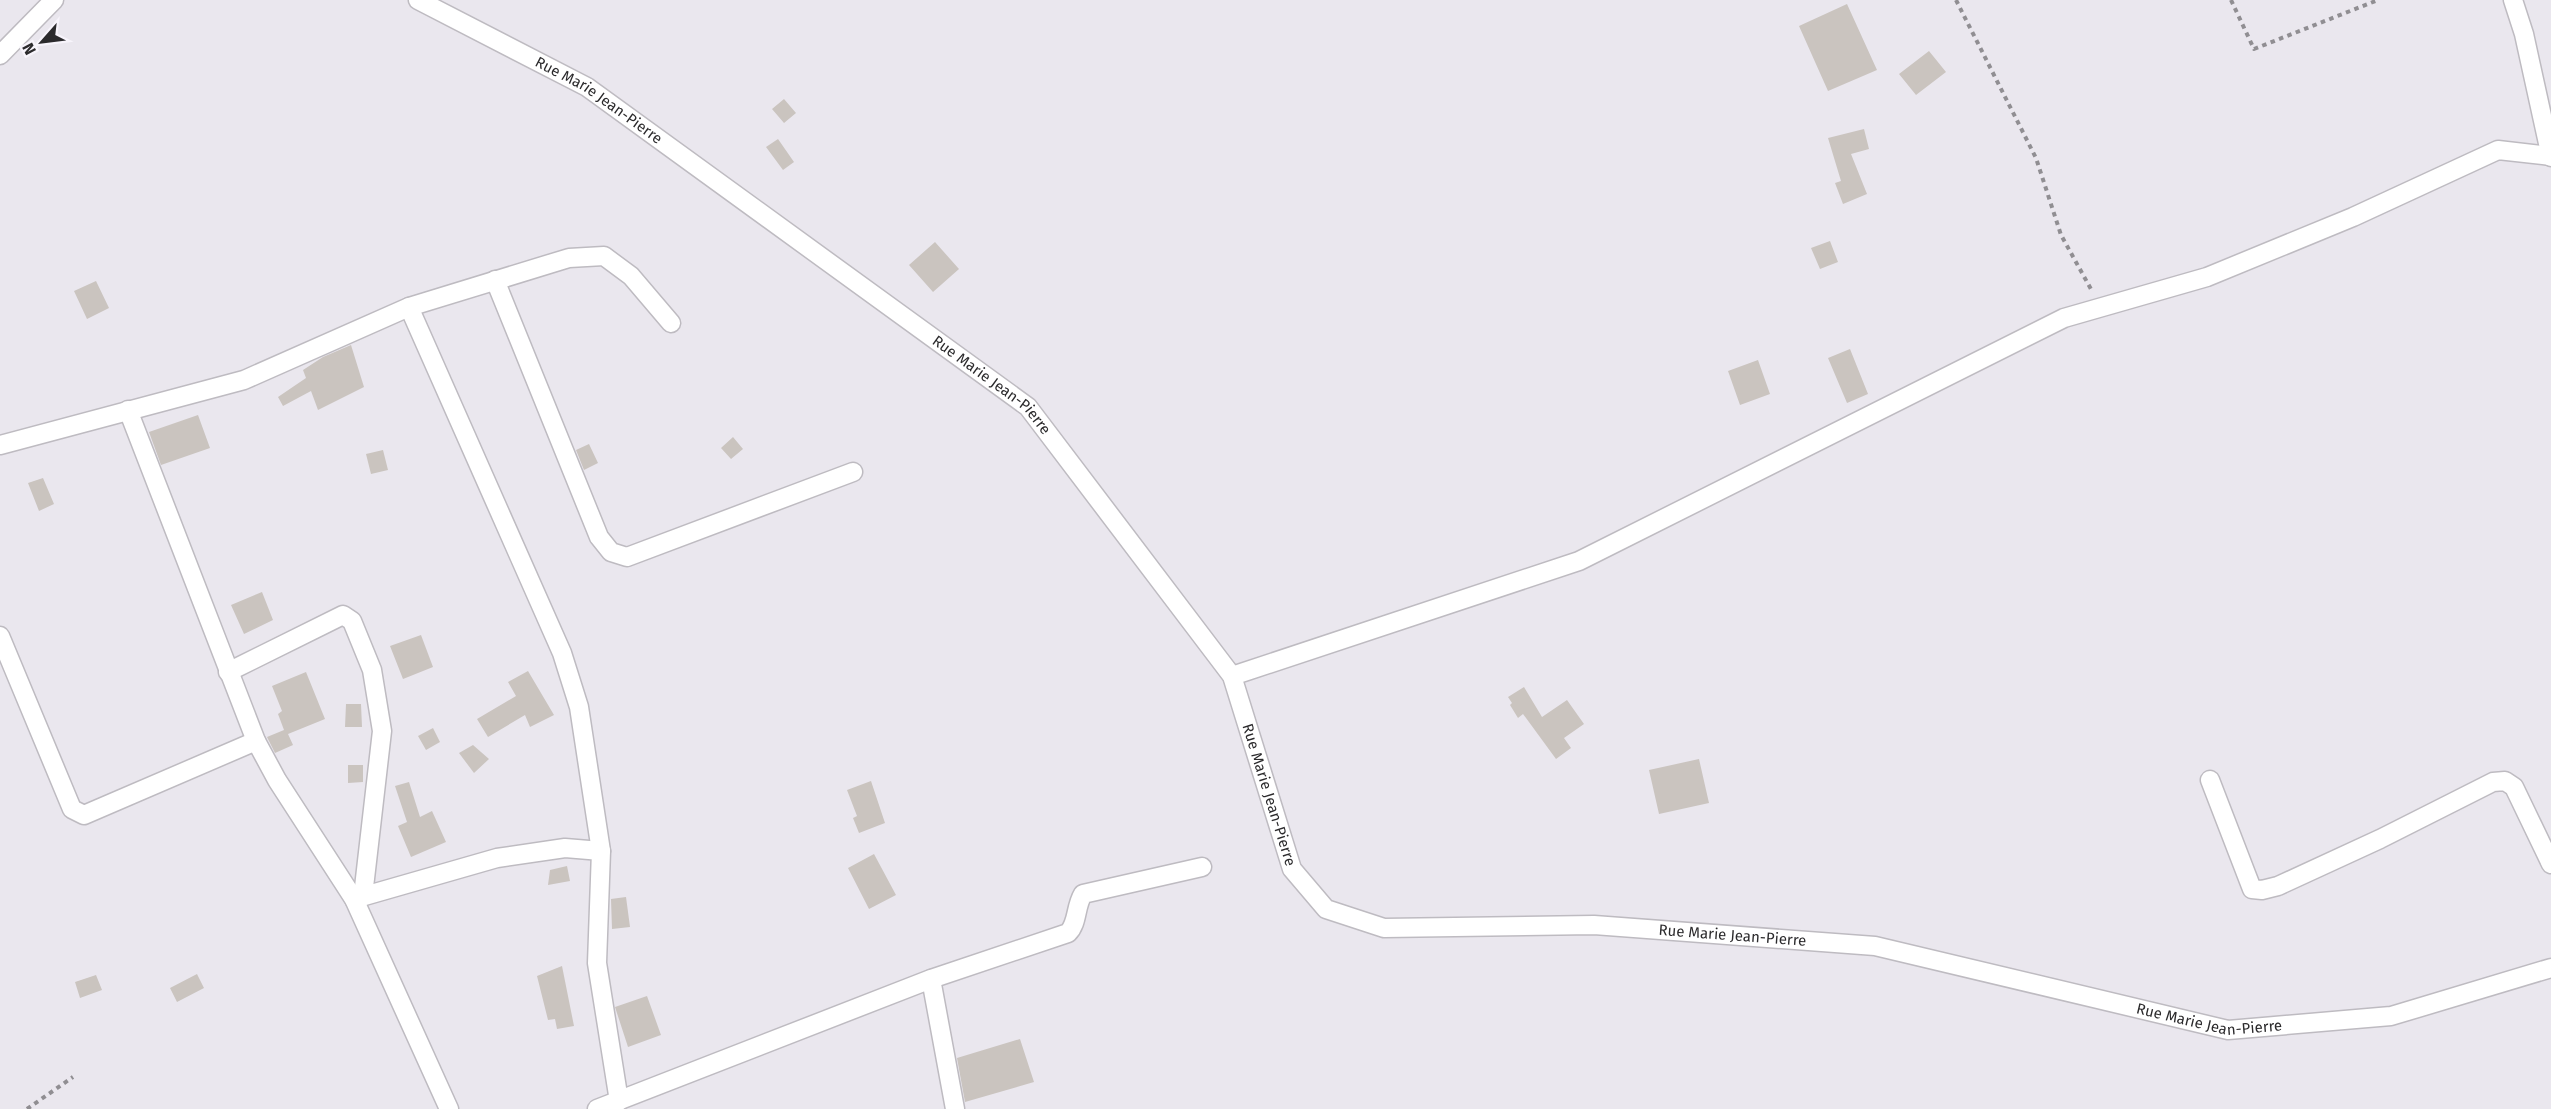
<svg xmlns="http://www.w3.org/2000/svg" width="2551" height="1109" font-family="'Fira Sans',sans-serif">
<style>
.building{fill:#cac4bf}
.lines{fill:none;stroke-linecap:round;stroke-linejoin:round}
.street-casing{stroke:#bebbc1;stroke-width:21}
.path{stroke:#908e92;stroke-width:4;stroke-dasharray:4.5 4.5;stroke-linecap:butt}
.street{stroke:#fff;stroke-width:18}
.labels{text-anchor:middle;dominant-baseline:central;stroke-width:5;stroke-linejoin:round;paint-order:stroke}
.street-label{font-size:15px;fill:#2b2a2c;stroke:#f7f4fb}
</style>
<rect width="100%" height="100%" fill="#eae7ee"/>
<path class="building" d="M1847,4L1877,70L1828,91L1799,26Z
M1929,51L1946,72L1916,95L1899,74Z
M784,99L796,113L784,123L772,109Z
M1864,129L1869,149L1851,154L1867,194L1843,204L1835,183L1841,181L1828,138Z
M778,139L794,162L783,170L766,147Z
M1830,241L1838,262L1820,269L1811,248Z
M935,242L959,269L933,292L909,265Z
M96,281L109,308L87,319L74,291Z
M351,345L364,387L318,410L311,391L283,406L278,397L306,378L303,370L323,357Z
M1850,349L1868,394L1847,403L1828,358Z
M1758,360L1770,394L1740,405L1728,371Z
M198,415L210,448L161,465L149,432Z
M733,437L743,449L731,459L721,448Z
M589,444L598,463L584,470L576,450Z
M383,450L388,470L371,474L366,454Z
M43,478L54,504L39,511L28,483Z
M262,592L273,620L244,634L231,605Z
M421,635L433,667L403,679L390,646Z
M528,671L554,715L530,727L525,715L488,737L477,719L516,696L508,682Z
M306,672L325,719L288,734L293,745L275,753L267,737L284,730L278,714L282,711L272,686Z
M1524,687L1542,717L1567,700L1584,724L1564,738L1571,748L1556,759L1523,714L1518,718L1510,705L1512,703L1508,697Z
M346,704H361L362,727H345Z
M433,728L440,742L426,750L418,736Z
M473,745L489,759L474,773L459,753Z
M1699,759L1709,803L1659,814L1649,770Z
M348,765H363V782L348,783Z
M871,781L885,823L859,833L853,818L857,816L847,790Z
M409,782L420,817L432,811L446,842L411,857L398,826L407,822L395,786Z
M874,854L896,895L869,909L848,868Z
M567,866L570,881L548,885L550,870Z
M626,897L630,927L612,929L611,899Z
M562,966L574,1026L557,1029L555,1019L548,1020L537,976Z
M197,974L204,988L177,1002L170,988Z
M96,975L102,990L80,998L75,982Z
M647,996L661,1035L628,1047L615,1007Z
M1020,1039L1034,1082L965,1102L957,1058Z"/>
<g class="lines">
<defs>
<g id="street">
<path id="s1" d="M418,0L587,87L1028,407L1232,676L1292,869L1326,909L1384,928L1594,925L1875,946L2228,1030L2391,1016L2551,968"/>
<path d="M2513,0L2524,34L2551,157"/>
<path d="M0,55L54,0"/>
<path d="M495,280L599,537L611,552L627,557L853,472"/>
<path d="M409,307L562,653L579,707L601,851L597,963L619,1101"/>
<path d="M128,410L256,741L277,780L354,899L449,1109"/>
<path d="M0,445L244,380L409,307L569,258L604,256L631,276L671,323"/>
<path d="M0,636L72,809L84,815L256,741"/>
<path d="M228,672L343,615L352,621L372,670L382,731L363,896"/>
<path d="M1232,676L1579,561L2064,318L2207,277L2353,217L2498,150L2551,156"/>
<path d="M2210,780L2252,889L2262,890L2278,886L2380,839L2493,782L2505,781L2514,787L2551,864"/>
<path d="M354,899L497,858L565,848L601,851"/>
<path d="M931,979L955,1109"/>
<path d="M597,1109L931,979L1068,933C1078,923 1075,907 1083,894L1202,867"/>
</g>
</defs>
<use href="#street" class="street-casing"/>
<path class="path" d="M1956,0L2036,158L2061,235L2092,291
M2231,0L2254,49L2378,0
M27,1109L73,1077"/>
<use href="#street" class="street"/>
</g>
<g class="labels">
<g class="street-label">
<text stroke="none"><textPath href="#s1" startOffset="207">Rue Marie Jean-Pierre</textPath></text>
<text stroke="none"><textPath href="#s1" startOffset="693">Rue Marie Jean-Pierre</textPath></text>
<text stroke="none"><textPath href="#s1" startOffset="1197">Rue Marie Jean-Pierre</textPath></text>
<text stroke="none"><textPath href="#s1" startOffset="1737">Rue Marie Jean-Pierre</textPath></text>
<text stroke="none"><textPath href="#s1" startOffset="2223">Rue Marie Jean-Pierre</textPath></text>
</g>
</g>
<g transform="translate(42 42) rotate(242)" stroke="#f7f4fb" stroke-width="4.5" paint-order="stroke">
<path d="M0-4.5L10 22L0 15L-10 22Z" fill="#2b2a2c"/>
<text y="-9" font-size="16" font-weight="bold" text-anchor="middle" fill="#2b2a2c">N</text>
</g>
</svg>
